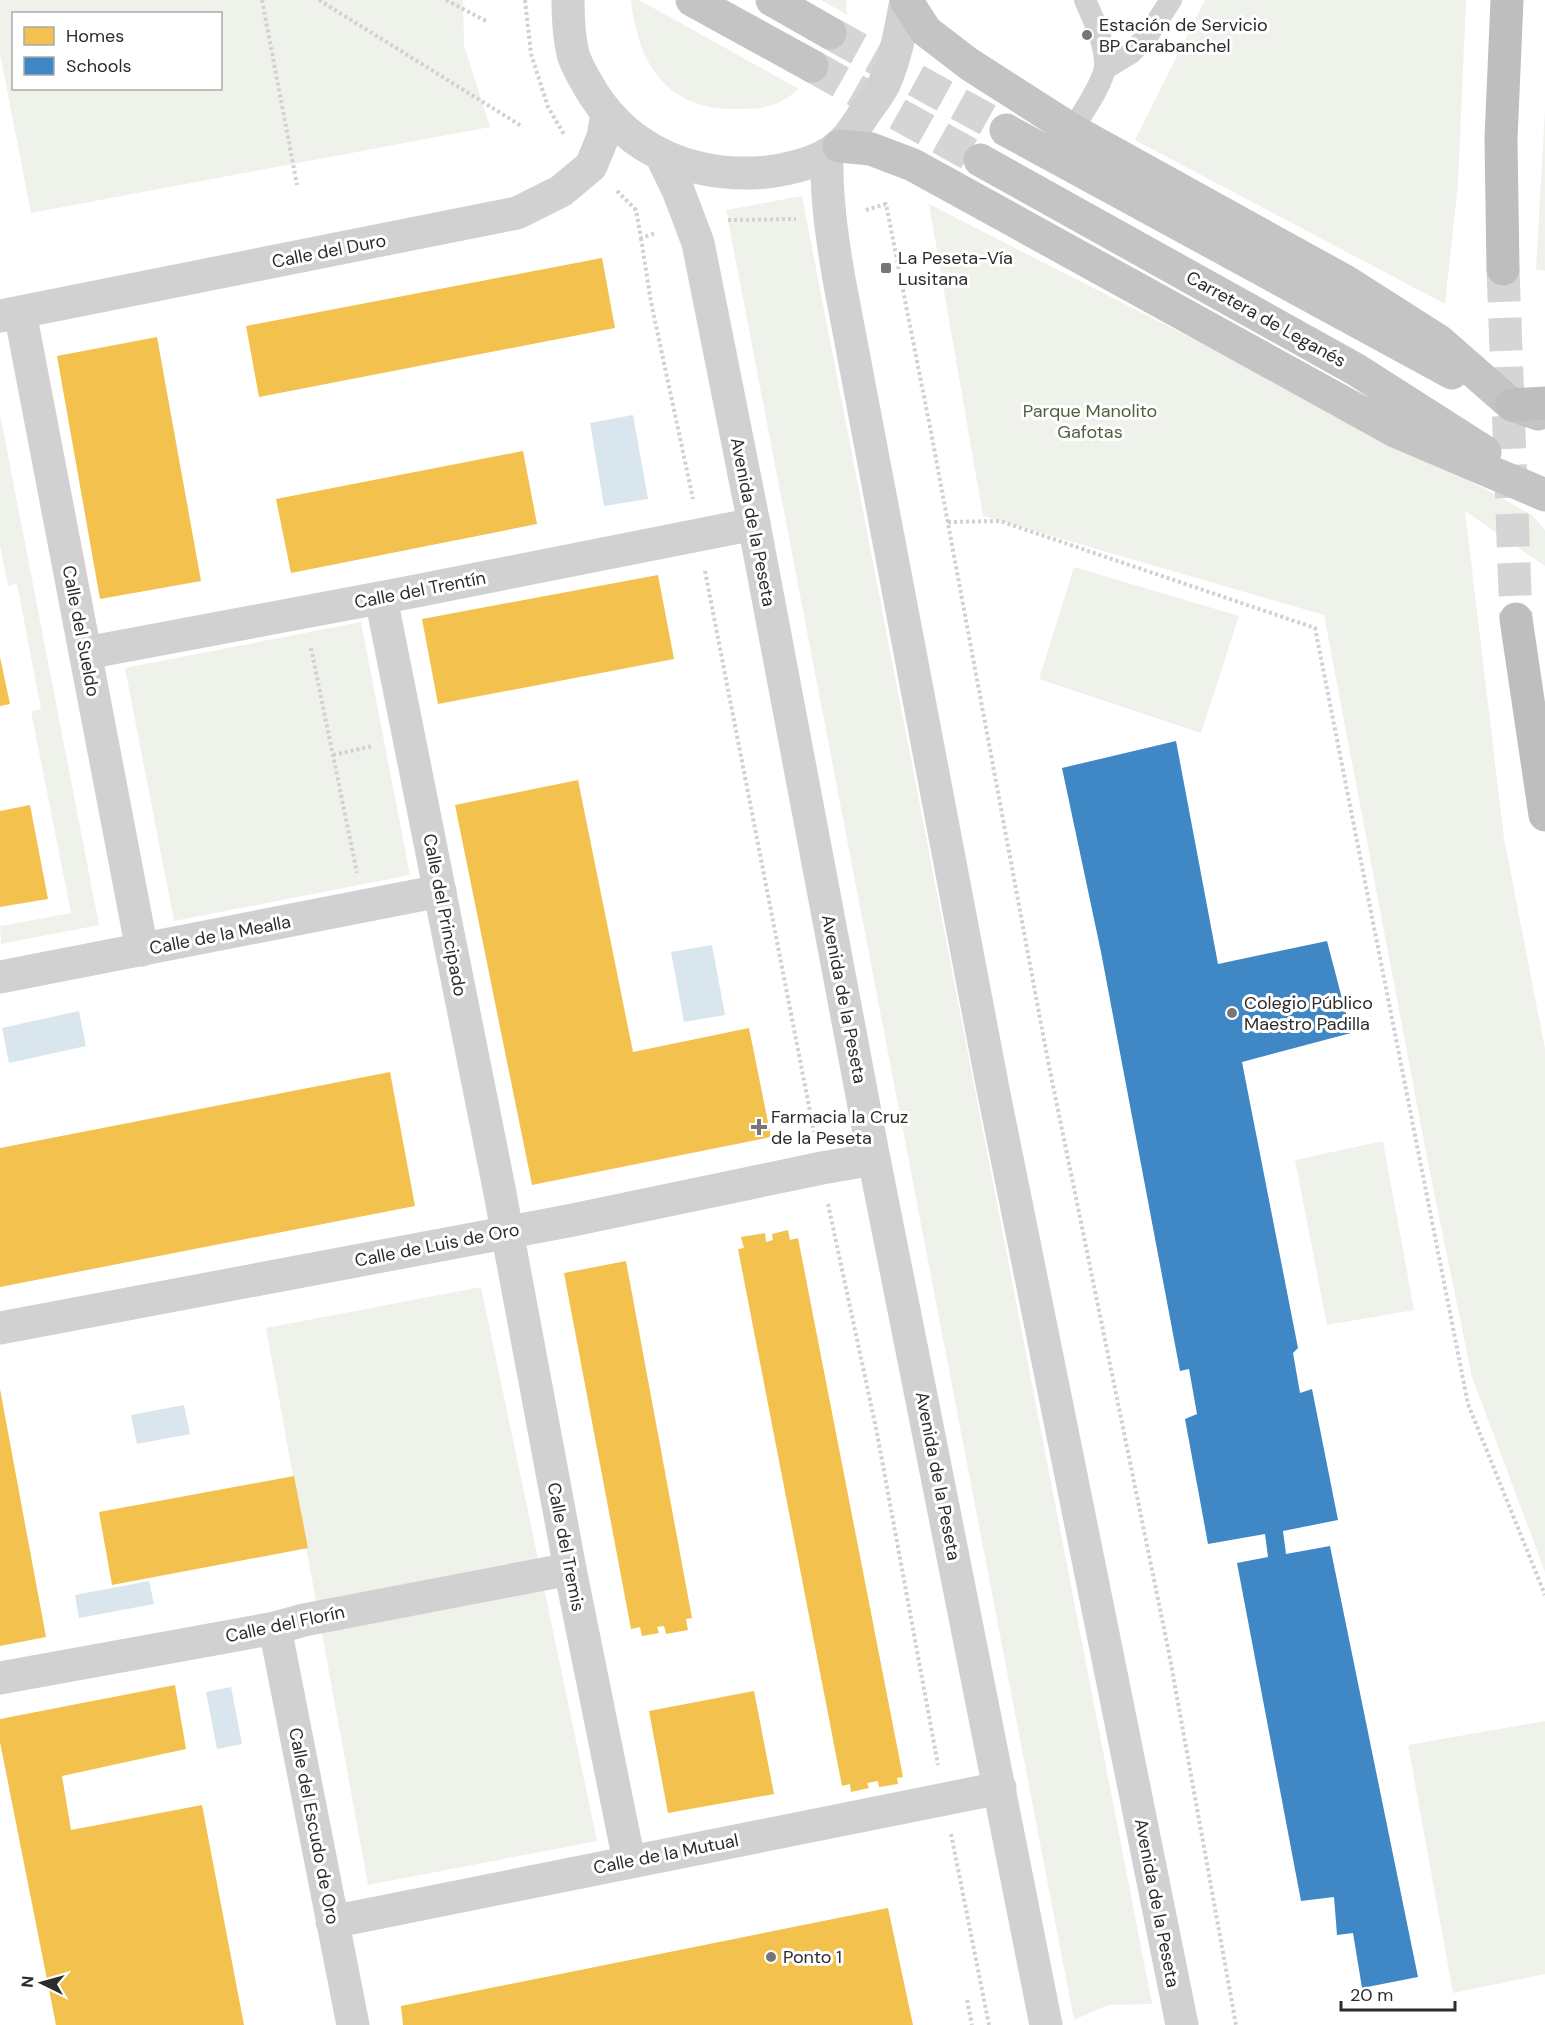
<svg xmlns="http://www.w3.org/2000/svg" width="1545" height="2025" font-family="'DM Sans',sans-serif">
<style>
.green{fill:#eff2eb;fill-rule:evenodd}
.water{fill:#d9e6ed}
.homes{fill:#f2c14e}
.schools{fill:#3f88c5}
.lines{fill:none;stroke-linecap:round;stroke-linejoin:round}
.primary-tunnel{stroke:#d5d5d5;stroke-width:33;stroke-dasharray:33 16;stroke-linecap:butt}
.motorway-tunnel{stroke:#d5d5d5;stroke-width:33;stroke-dasharray:33 16;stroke-linecap:butt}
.path{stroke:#d1d1d1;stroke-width:4;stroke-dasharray:3 3;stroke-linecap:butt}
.service{stroke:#d1d1d1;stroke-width:22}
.minor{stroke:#d1d1d1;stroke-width:33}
.tertiary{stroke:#d1d1d1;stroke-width:33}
.primary{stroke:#c4c4c4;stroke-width:33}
.motorway{stroke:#bebebe;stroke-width:33}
.poi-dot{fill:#767676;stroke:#fff;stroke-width:2}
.labels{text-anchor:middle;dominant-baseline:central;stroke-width:6;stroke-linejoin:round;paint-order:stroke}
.poi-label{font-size:18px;fill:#2c2c2c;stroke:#fff;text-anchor:start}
.street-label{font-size:18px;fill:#2c2c2c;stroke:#fff}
.park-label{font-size:18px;fill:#51613f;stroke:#fff}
</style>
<rect width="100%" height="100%" fill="#fff"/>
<path class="green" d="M0,0H463L464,45L490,127L31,213L0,54ZM14,14H220V88H14Z
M631,0H639L799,89C777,107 764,109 736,109C666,110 638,63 631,0Z
M821,0H846L847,15Z
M1205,0H1466L1458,184L1445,304L1135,140Z
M1545,110V271L1536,269Z
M802,196L1152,2004L1108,2005L1074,2020L726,210Z
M929,204L1461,476L1532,515L1545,530V566L1465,511L1504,838L1545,1049V1572L1472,1377L1429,1168L1324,615L983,516Z
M0,414L99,925L1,944L0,926L71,913L31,711L41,709L17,584L8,586L0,545Z
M1074,567L1239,616L1201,733L1039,679Z
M361,622L410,875L174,921L125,668Z
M1383,1141L1414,1310L1327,1325L1295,1160Z
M481,1287L597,1841L368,1885L266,1328Z
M1545,1721V1974L1453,1993L1408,1745Z"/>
<path class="water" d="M633,415L648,499L604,506L590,423Z
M712,945L725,1015L684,1022L671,952Z
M79,1011L86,1046L9,1063L2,1028Z
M184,1405L190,1434L137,1444L131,1415Z
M149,1581L154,1604L79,1618L75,1595Z
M231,1687L242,1744L217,1749L206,1692Z"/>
<path class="homes" d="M602,258L615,328L259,397L246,326Z
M157,337L201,581L100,599L57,356Z
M523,451L537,524L291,573L276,499Z
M658,575L674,659L438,704L422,619Z
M0,657L10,704L0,706Z
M578,780L633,1052L749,1028L771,1137L532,1185L455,805Z
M30,805L48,899L0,907V811Z
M390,1072L415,1206L0,1287V1148Z
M788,1230L790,1240L798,1238L903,1777L897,1778L898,1784L879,1787L878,1781L867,1783L869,1788L851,1792L850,1784L842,1786L738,1249L744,1248L741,1237L765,1233L766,1242L773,1240L772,1234Z
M626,1261L692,1618L686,1619L688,1630L666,1634L664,1626L657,1627L659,1633L642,1636L640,1627L631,1629L564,1273Z
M0,1389L46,1637L0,1646Z
M294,1476L308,1548L112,1585L99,1512Z
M175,1685L186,1749L62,1776L71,1830L202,1805L244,2025H56L0,1742V1719Z
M754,1691L774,1794L668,1813L649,1711Z
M888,1908L913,2025H403L401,2006Z"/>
<path class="schools" d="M1176,741L1218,964L1327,941L1351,1033L1242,1062L1298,1348L1293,1353L1300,1393L1312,1389L1338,1520L1283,1531L1286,1554L1330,1546L1418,1977L1362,1988L1353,1933L1337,1935L1334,1897L1301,1901L1237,1563L1268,1557L1265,1534L1208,1544L1185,1419L1197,1414L1189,1369L1180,1371L1101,952L1062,768Z"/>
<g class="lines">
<path class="primary-tunnel" d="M830,33L1006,130
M812,66L980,160"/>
<path class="motorway-tunnel" d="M1503,269L1516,619"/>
<path class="path" d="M262,0L297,185
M319,0L523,127
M446,0L488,22
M525,0L531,54L548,107L565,136
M617,191L636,210L641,238L656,233
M866,210L886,204L931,432L1047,1056L1169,1653L1236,2025
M728,220L796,219
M641,238L651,302L693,499
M948,522L1000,521L1315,628L1468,1404L1545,1595
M705,571L814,1132
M311,648L357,873
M333,755L373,746
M828,1204L877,1433L938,1765
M951,1834L989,2025
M967,2000L972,2025"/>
<path class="service" d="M1105,69L1131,53L1148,35L1171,0
M1072,130C1081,115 1103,84 1105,67C1106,44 1094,21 1085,0"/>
<path class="minor" d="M20,312L142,950
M0,316L517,213L561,191L591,166L603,137L607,114
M381,598L499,1188L570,1569L629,1861
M86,653L411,592L754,524
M0,977L440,891
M0,1328L568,1221L822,1168L874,1159
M275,1628L353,2025
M0,1678L275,1628L304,1620L570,1569
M332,1922L1000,1788"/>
<path class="tertiary" d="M568,0C568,18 569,37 573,54C577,68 587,83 594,95C630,150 689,175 753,173C779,172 819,164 839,146C849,138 857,125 864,114C871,104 879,94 884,84C896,58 901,28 906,0
M661,155L678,190L698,243L754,524L874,1159L1046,2025
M827,155C826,197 832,238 839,279L993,1089L1182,2025"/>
<path class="primary" d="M692,0L812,66
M772,0L830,33
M906,0L926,31L969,64L1072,130L1345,281L1439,341L1512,405L1538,414
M1006,130L1452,373
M839,146L871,149L913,165L1395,431L1545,495
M980,160L1355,369L1485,452"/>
<path class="motorway" d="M1503,269L1501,139L1507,0
M1512,405L1545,403
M1516,619L1545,815"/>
</g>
<g class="poi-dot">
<circle cx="1087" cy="35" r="6"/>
<rect x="880" y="262" width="12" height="12" rx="3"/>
<circle cx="1232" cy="1013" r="6"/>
<path d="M756 1118h6v6h6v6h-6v6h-6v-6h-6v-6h6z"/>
<circle cx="771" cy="1957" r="6"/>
</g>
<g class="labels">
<g class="poi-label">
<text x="1099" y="25">Estación de Servicio<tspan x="1099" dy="21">BP Carabanchel</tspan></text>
<text x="898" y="258">La Peseta-Vía<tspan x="898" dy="21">Lusitana</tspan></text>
<text x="1244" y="1003">Colegio Público<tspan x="1244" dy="21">Maestro Padilla</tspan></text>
<text x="771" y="1117">Farmacia la Cruz<tspan x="771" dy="21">de la Peseta</tspan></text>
<text x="783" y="1957">Ponto 1</text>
</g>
<g class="street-label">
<text transform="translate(329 251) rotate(-11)">Calle del Duro</text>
<text transform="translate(1266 319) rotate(29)">Carretera de Leganés</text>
<text transform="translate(753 522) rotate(79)">Avenida de la Peseta</text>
<text transform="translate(420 590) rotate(-11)">Calle del Trentín</text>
<text transform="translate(81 631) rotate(79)">Calle del Sueldo</text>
<text transform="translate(445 915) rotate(79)">Calle del Principado</text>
<text transform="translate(220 935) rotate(-11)">Calle de la Mealla</text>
<text transform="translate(844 999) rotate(79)">Avenida de la Peseta</text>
<text transform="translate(437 1245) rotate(-11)">Calle de Luis de Oro</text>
<text transform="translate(938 1476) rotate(79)">Avenida de la Peseta</text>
<text transform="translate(566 1547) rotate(79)">Calle del Tremis</text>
<text transform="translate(285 1624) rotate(-12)">Calle del Florín</text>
<text transform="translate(314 1826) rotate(79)">Calle del Escudo de Oro</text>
<text transform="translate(666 1854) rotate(-11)">Calle de la Mutual</text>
<text transform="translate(1157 1903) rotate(79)">Avenida de la Peseta</text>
</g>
<g class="park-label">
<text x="1090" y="411">Parque Manolito<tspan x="1090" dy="21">Gafotas</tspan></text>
</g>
</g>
<rect x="12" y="12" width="210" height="78" fill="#ffffff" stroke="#ababab" stroke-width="1.5"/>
<rect x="24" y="27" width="30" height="18" fill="#f2c14e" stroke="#ababab" stroke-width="1.5"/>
<text x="66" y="42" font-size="18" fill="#2c2c2c">Homes</text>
<rect x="24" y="57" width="30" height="18" fill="#3f88c5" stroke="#ababab" stroke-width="1.5"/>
<text x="66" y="72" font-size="18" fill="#2c2c2c">Schools</text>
<g transform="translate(42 1983) rotate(275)" stroke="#ffffff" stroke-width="4.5" paint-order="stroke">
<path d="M0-4.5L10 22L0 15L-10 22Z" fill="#2c2c2c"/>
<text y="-9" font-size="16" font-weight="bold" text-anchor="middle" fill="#2c2c2c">N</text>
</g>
<path d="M1341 2001v9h114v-9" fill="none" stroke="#2c2c2c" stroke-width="3"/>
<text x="1350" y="2001" font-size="18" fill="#2c2c2c" stroke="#ffffff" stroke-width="4.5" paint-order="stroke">20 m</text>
</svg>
